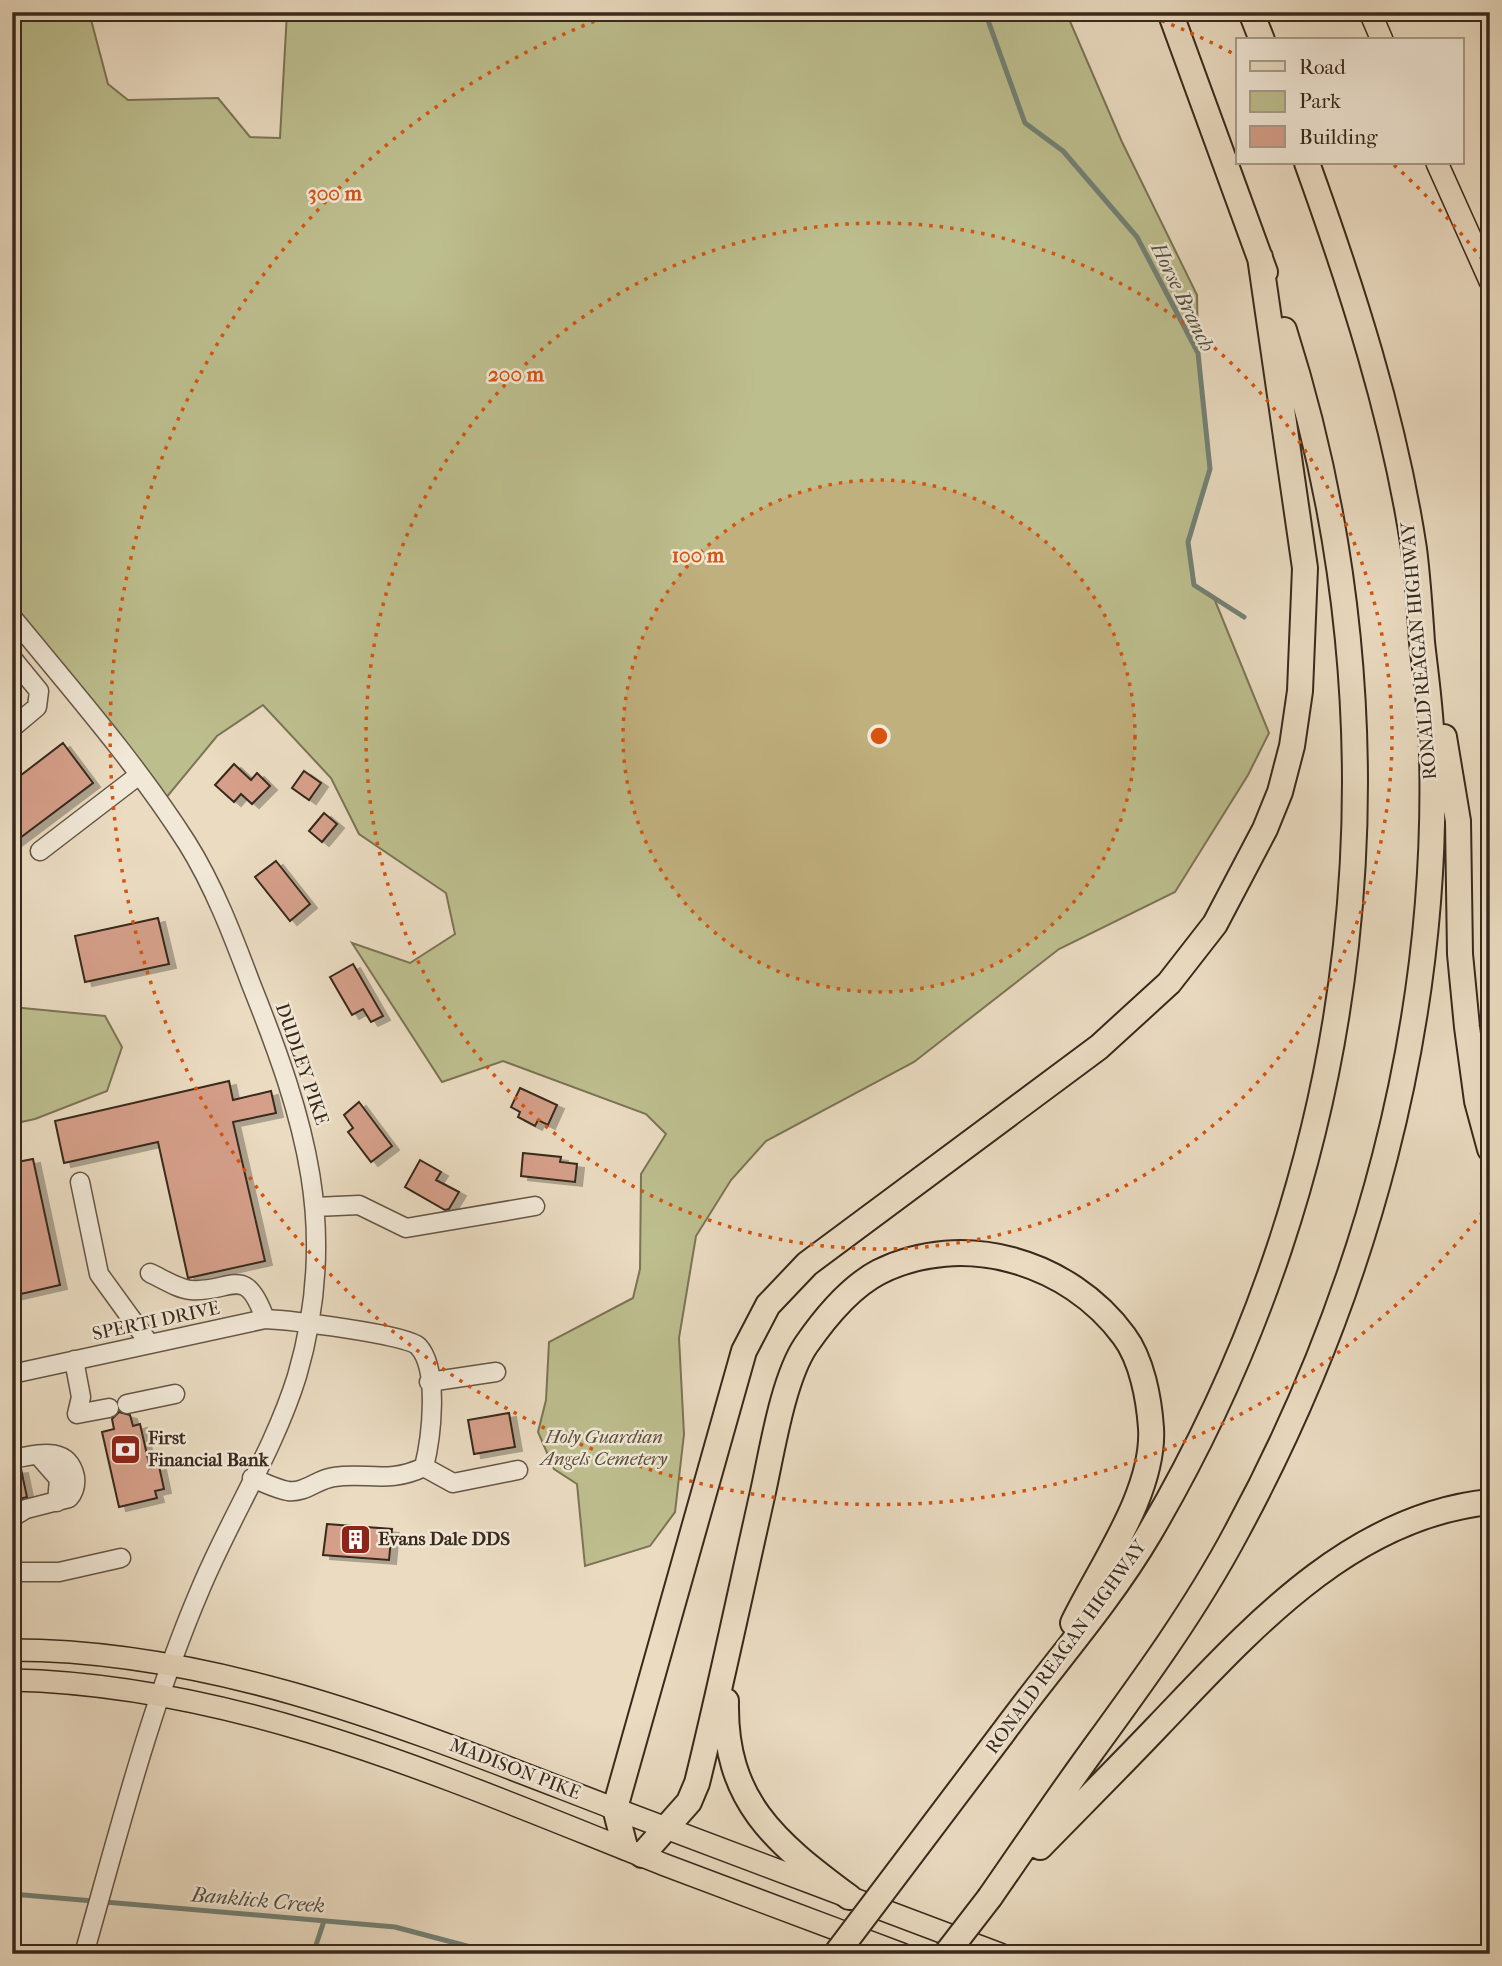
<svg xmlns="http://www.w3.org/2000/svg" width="1502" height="1966" font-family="'IM FELL French Canon',serif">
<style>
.green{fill:#bdbe8e;stroke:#7b7455;stroke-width:2}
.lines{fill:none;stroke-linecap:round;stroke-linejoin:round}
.stream{stroke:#728175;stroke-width:5}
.building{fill:#d59f89;stroke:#39291c;stroke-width:2;filter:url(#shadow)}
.minor-casing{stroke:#655645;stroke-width:21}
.major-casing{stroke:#39291c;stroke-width:24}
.highway-casing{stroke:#39291c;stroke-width:28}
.minor{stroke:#f1e8d7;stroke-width:18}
.major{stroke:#eadbc1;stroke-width:21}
.highway{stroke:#eadbc1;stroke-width:24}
.highway-bridge-casing{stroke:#39291c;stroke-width:28;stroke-linecap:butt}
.highway-bridge{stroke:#eadbc1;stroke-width:24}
.ring{fill:none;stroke:#d6540e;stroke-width:3.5;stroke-dasharray:3.5 7}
.labels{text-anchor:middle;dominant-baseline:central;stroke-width:5;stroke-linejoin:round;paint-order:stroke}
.street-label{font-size:19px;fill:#39291c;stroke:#f1e8d7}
.park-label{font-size:19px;font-style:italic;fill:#5a4e38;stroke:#f1e8d7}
.poi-label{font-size:19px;font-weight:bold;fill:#39291c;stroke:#f1e8d7;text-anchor:start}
.water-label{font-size:21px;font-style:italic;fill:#514e41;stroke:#f1e8d7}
.centre{fill:#d6540e;stroke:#f1e8d7;stroke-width:3.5}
.ring-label{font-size:21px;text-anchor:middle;font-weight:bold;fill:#d6540e;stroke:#f1e8d7;stroke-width:5;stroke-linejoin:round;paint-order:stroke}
</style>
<defs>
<filter id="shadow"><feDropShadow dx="7" dy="4" stdDeviation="0" flood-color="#0004"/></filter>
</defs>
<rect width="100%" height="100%" fill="#eadbc1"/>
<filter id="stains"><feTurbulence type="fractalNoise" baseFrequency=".00286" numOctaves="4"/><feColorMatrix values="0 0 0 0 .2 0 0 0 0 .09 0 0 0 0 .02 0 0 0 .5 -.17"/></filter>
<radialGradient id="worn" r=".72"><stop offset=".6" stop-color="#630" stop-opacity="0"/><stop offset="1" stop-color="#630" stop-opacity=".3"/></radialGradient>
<path class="green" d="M12,12H89L108,84L128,100L218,98L250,137L280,138L287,12H1066L1122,142L1197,295L1198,353L1210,469L1188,541L1194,585L1214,598L1269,733L1248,775L1175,892L1059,949L914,1062L766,1141L731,1180L696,1236L679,1338L684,1434L675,1512L650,1546L585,1566L577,1484L554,1469L538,1432L546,1400L549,1342L633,1298L640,1269L641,1174L666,1134L646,1114L503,1061L442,1082L352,943L410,963L455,934L446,893L359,834L331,778L263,705L217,736L161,804L12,617Z
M12,1007L105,1016L122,1047L107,1091L35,1119L12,1124Z"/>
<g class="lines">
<path class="stream" d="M985,12L1025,123L1063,151L1137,237L1198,353L1210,469L1188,542L1194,585L1244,617
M12,1894L395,1927L497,1954
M313,1954L324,1921"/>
</g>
<path class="building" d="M63,743L93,783L12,844V782Z
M234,764L251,780L257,773L270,786L252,804L241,794L234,802L215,785Z
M304,771L321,783L309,800L292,788Z
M324,813L337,824L322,842L309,831Z
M276,861L310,904L290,921L255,877Z
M158,918L169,964L85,982L75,936Z
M353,964L383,1016L371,1022L363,1009L352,1015L330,977Z
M229,1081L233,1100L271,1091L276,1113L233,1122L265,1261L188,1278L158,1142L64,1163L55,1121Z
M520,1088L557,1105L548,1125L538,1120L535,1126L518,1117L520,1112L511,1107Z
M359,1102L392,1146L371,1162L348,1132L353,1128L344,1115Z
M523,1153L561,1157L560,1162L577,1164L575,1182L521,1176Z
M33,1159L60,1285L12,1296V1163Z
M420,1160L441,1172L436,1180L459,1192L449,1209L445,1210L405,1187Z
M119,1412L130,1415L133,1426L140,1424L150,1468L159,1466L164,1489L155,1491L157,1498L119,1507L102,1432L114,1429L112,1419Z
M509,1413L515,1447L474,1454L468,1420Z
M21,1469L27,1497L12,1501V1470Z
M327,1524L392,1529L389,1560L323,1555Z"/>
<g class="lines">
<defs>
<path id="minor" d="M12,617C72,690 136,763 187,843C214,886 233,936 251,984C305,1119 340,1229 297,1376C274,1450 230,1518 200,1590C150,1707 119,1831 84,1954
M12,658L39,691L37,707L12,728
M40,851L139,775
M80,1182L99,1274L149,1343
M315,1207L359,1205L406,1228L535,1206
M150,1273C163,1279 178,1289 191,1290C231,1293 245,1262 265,1319
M74,1360L81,1397L77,1414L109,1408
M12,1374L265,1319C288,1320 405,1334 418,1346C440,1369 431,1439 424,1467C389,1484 368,1472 334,1477C317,1479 306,1493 288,1491C276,1489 263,1482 252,1478
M429,1382L496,1372
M127,1404L175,1394
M38,1455L59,1479L57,1502
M12,1459C36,1455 68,1444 75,1477C76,1485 75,1491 69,1498L26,1509L16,1515
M424,1467L453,1483L518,1470
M12,1572H59L121,1558"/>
<path id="major" d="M1370,12L1382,40
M1437,163L1490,281
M12,1650C223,1650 420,1734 613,1808C742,1857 871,1905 1000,1954
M12,1680C242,1685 455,1782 665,1865C743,1895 823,1924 902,1954"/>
<path id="highway" d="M1170,12L1265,272
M1251,12L1262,40
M1444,737L1458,821L1460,954L1467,1027L1477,1101L1490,1149
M726,1701C724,1801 775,1842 849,1897
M1002,1734C1051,1667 1107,1605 1149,1534C1365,1167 1413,735 1284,330
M625,1847L615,1808L744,1351L768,1305L807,1264L1099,1047L1169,983L1215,924L1265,829L1280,792L1292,746L1300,691L1305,568L1260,257
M1040,1847C1080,1806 1120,1766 1159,1725C1250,1630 1350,1516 1490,1502
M642,1855L689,1802L697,1783C721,1686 741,1589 763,1492C772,1451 783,1379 806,1345C824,1319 850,1287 879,1272C963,1230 1069,1261 1124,1336C1142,1360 1149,1399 1151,1428C1155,1492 1100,1567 1073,1623
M990,1897C1024,1848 1057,1799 1092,1751C1143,1681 1195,1610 1236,1533C1365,1295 1439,1026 1432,754C1432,717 1426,679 1422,642C1420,611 1418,580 1414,549C1394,417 1352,288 1307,163"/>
</defs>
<use href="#minor" class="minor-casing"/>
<use href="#major" class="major-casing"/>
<use href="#highway" class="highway-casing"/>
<use href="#minor" class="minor"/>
<use href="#major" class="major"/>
<use href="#highway" class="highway"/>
<defs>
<path id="highway-bridge" d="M836,1954L1002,1734
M946,1954L990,1897"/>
</defs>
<use href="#highway-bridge" class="highway-bridge-casing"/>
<use href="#highway-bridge" class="highway-bridge"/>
</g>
<circle cx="879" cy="736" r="256" fill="#d6540e" fill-opacity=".12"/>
<g class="ring">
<circle cx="879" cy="736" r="256"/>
<circle cx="879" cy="736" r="513"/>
<path d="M1489 1204A769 769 0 1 1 616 13M1142 13A769 769 0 0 1 1234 54M1394 165A769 769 0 0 1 1489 268"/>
</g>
<defs>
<symbol id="bank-square" viewBox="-11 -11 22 22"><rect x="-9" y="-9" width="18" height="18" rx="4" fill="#8f2418" stroke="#f1e8d7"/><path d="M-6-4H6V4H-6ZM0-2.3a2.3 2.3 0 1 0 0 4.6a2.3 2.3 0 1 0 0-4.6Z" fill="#fff"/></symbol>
<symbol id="building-square" viewBox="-11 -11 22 22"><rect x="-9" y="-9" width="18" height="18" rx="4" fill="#8f2418" stroke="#f1e8d7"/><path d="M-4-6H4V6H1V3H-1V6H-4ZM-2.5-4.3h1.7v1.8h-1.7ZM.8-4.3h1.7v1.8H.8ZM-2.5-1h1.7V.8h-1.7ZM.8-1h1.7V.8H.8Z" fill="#fff"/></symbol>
</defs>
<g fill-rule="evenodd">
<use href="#bank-square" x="108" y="1432" width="35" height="35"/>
<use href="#building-square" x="338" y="1522" width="35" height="35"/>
</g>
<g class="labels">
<g class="street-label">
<text transform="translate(1419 651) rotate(-95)">RONALD REAGAN HIGHWAY</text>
<text transform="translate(302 1064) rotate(71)">DUDLEY PIKE</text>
<text transform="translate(156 1321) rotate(-12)">SPERTI DRIVE</text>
<text transform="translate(1066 1647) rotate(-54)">RONALD REAGAN HIGHWAY</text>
<text transform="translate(515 1769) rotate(21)">MADISON PIKE</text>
</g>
<g class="park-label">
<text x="604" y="1437">Holy Guardian<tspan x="604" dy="22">Angels Cemetery</tspan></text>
</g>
<g class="poi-label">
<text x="148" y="1438">First<tspan x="148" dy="22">Financial Bank</tspan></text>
<text x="378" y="1539">Evans Dale DDS</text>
</g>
<g class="water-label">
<text transform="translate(1183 297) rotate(64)">Horse Branch</text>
<text transform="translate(258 1900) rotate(5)">Banklick Creek</text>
</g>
</g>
<circle cx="879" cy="736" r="10" class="centre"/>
<g class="ring-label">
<text x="335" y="200">300 m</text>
<text x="516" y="381">200 m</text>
<text x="698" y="562">100 m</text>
</g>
<rect width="1502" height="1966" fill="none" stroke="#eadbc1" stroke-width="42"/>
<rect x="14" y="14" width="1474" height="1938" fill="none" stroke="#39291c" stroke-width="3.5"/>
<rect x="21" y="21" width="1460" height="1924" fill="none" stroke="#39291c" stroke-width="2"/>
<rect x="1236" y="38" width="228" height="126" fill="#f1e8d7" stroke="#a79c8c" stroke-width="2"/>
<rect x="1250" y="61" width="35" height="10" fill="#eadbc1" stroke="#a79c8c" stroke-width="2"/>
<text x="1299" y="74" font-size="21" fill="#39291c">Road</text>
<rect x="1250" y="91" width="35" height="21" fill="#bdbe8e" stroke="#a79c8c" stroke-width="2"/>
<text x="1299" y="108" font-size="21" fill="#39291c">Park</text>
<rect x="1250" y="126" width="35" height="21" fill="#d59f89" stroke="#a79c8c" stroke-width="2"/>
<text x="1299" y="144" font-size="21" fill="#39291c">Building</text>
<rect width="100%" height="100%" filter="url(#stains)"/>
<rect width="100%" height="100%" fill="url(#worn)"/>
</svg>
